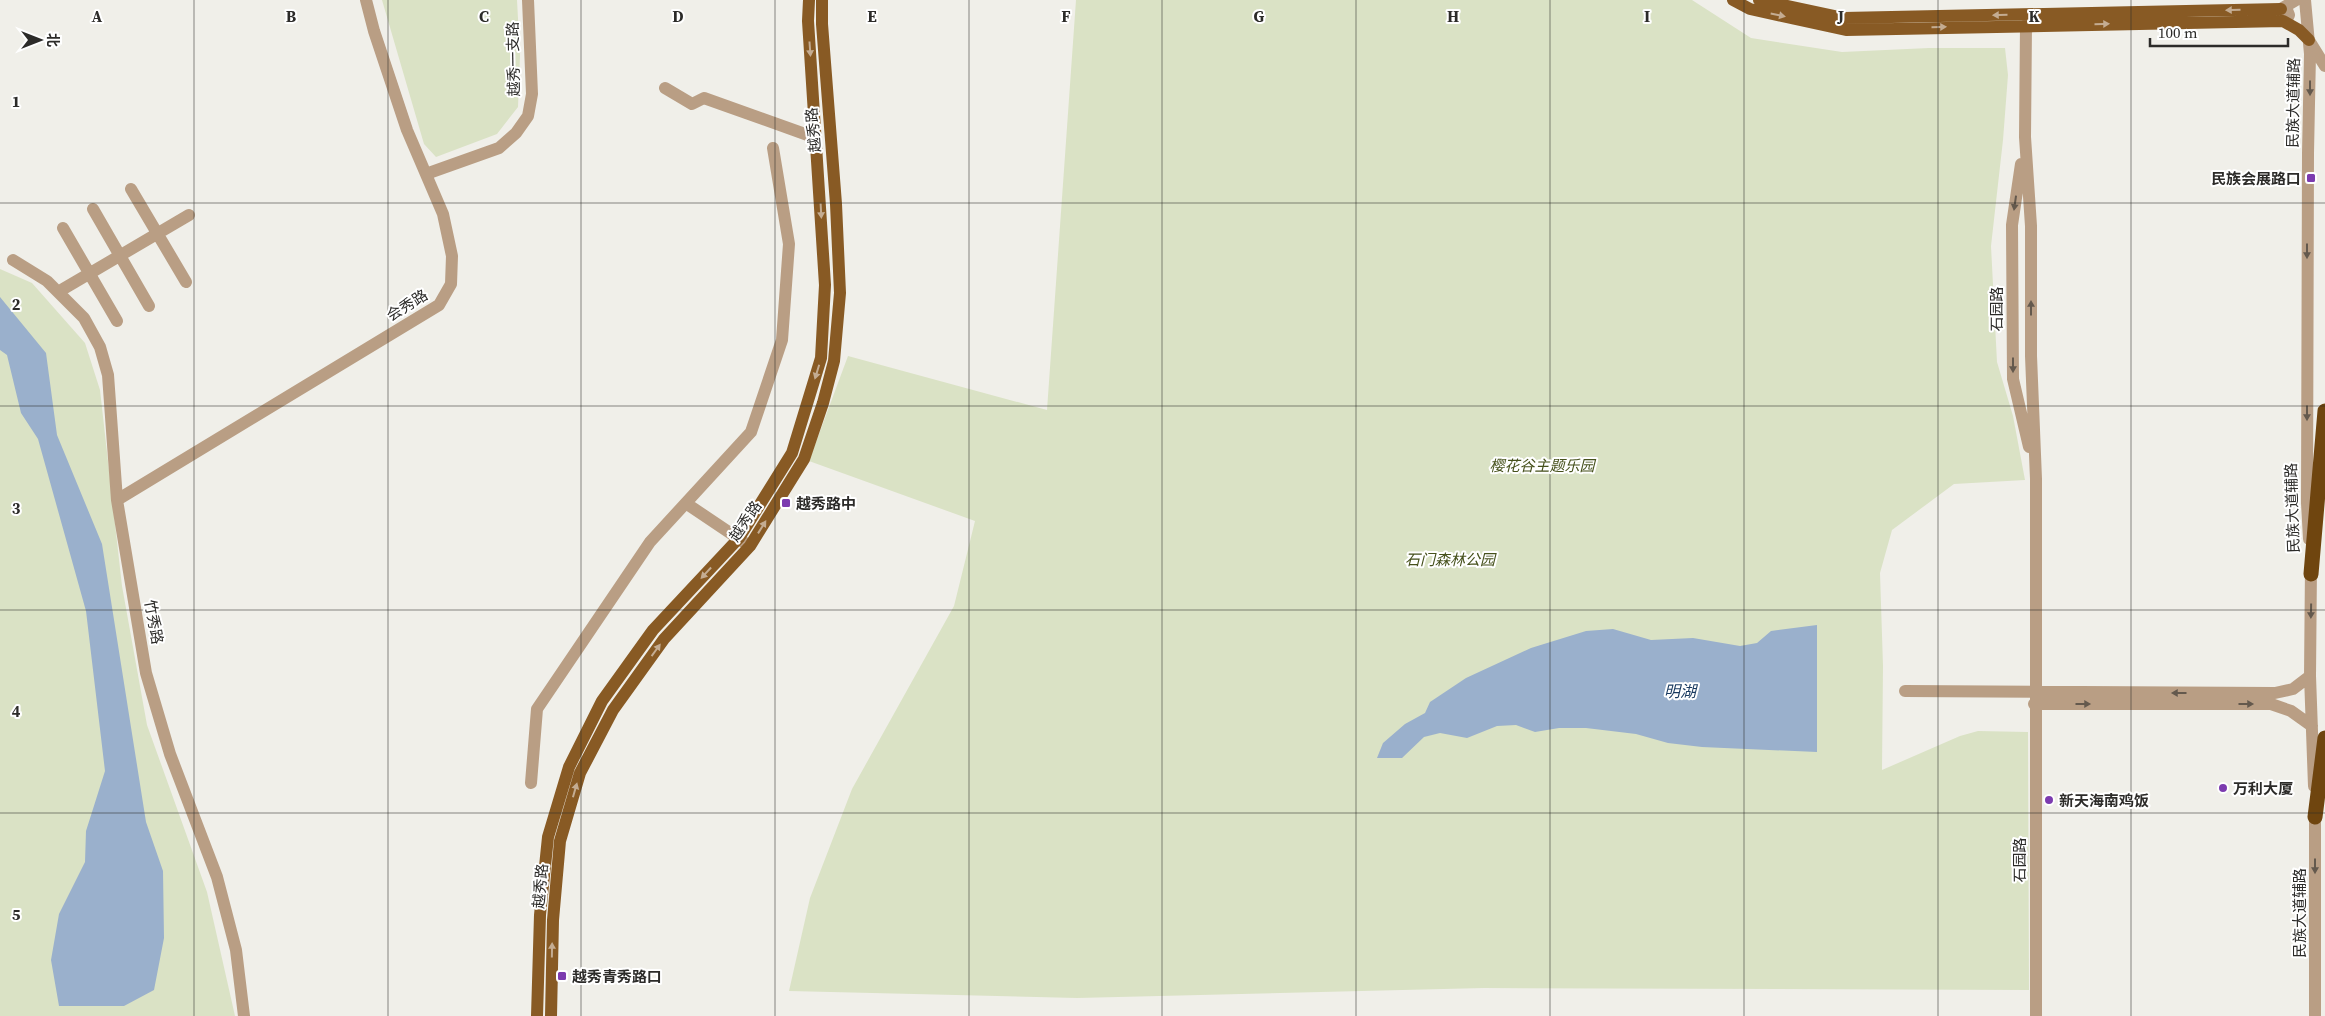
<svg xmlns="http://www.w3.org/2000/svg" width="2325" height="1016" font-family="'Source Serif 4','Noto Sans SC',serif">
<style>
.green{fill:#dae2c5}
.water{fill:#9ab0cc}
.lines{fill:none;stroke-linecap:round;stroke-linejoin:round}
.minor{stroke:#b99e84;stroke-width:12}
.major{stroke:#885a24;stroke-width:12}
.highway{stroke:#6f450f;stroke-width:15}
.oneway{fill:#c4ac92}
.oneway2{fill:#64594d}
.grid{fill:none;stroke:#2c2b29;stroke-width:1;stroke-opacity:0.55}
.poi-dot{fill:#7c3baf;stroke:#fff;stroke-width:2}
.labels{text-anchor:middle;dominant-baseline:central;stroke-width:4;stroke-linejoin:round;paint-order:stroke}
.street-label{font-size:15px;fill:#2c2b29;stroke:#fff}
.poi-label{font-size:15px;font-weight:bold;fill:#2c2b29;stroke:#fff;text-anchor:start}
.park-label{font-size:15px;font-style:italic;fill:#46511c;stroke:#fff}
.water-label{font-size:16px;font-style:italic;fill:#18395f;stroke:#fff}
.grid-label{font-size:16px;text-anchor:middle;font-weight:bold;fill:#2c2b29;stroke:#fff;stroke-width:4;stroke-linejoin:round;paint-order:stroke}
</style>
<rect width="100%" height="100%" fill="#f0efe9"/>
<path class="green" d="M382,0H517L520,56L518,107L497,134L436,157L424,144Z
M1076,0H1692L1751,38L1842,52L1929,48H2005L2008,75L2003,140L1991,246L1997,362L2013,416L2025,480L1954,484L1892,530L1880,573L1883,666L1882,770L1960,736L1978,731L2028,732L2029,990L1484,988L1077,998L789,991L810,898L852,789L954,606L975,521L809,461L848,356L1047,410Z
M0,269L32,283L85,343L100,390L122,586L147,725L207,892L235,1016H0Z"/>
<path class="water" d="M0,297L46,353L57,435L102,544L146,822L163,871L164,938L154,990L124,1006H59L51,960L59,914L85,862L86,831L105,771L86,611L38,439L21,413L7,355L0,350Z
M1817,625V752L1702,747L1668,743L1636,734L1586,728H1559L1535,732L1516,725L1497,726L1467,738L1440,733L1424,737L1402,758H1377L1383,743L1405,724L1425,713L1430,702L1466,678L1531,648L1586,631L1613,629L1651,640L1693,638L1740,646L1757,643L1771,631Z"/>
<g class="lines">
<path class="minor" d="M2305,0L2310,54L2308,153L2307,503L2309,539
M2281,9L2287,10L2289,15L2287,19L2283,21
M2281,9L2296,0
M2026,25L2025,137L2031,226V356L2036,479V1016
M2310,42L2325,66
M665,88L692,104L704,98L816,138
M2021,164L2012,225L2013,379L2029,447
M426,174L499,148L516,133L528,116L532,94L528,0
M131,189L186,282
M93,209L149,306
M63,228L117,321
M13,260L47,281L84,318L100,347L108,375L117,500L146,673L170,754L217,877L236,950L244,1016
M58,292L189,215
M117,500L439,305L451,284L452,256L443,214L407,130L374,31L366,0
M687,504L748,545
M2311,566L2310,676L2314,786
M1905,691L2275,693L2293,689L2310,676
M2034,704H2271L2291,711L2312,726
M531,783L537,709L650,542L751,432L782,340L789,244L773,148
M2315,809V1016"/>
<path class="major" d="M1733,0L1750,9L1846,30L2283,21L2299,30L2309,40
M1759,0L1844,18L2281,9
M537,1016L540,915L548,837L569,767L602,701L653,630L739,538L792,453L821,358L825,285L808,21L809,0
M551,1016L553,920L560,841L580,773L613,710L664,639L750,546L804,459L823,403L834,361L840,293L836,204L822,24V0"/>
<path class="highway" d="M2311,574L2325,411
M2315,817L2325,738"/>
</g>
<defs><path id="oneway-solid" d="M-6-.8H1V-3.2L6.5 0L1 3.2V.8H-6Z" transform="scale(1.25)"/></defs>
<g class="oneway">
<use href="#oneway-solid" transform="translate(2233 10) rotate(179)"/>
<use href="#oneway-solid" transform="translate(1778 15) rotate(12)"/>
<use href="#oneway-solid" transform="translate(2000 15) rotate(179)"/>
<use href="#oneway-solid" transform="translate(2102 24) rotate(-1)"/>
<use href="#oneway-solid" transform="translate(1939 27) rotate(-1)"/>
<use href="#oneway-solid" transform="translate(810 49) rotate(86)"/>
<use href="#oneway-solid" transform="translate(821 211) rotate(87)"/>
<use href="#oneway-solid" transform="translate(817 372) rotate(107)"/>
<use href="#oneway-solid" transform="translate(762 527) rotate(-58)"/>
<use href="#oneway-solid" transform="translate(706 573) rotate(133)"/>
<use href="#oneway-solid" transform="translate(656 650) rotate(-54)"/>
<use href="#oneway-solid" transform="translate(575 790) rotate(-74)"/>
<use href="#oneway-solid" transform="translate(552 950) rotate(-89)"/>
</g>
<g class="oneway2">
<use href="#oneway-solid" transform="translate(2310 88) rotate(90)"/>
<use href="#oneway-solid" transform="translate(2015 203) rotate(98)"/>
<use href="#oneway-solid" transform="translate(2307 251) rotate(90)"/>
<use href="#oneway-solid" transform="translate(2031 308) rotate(-90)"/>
<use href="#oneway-solid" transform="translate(2013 365) rotate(90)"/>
<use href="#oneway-solid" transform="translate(2307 413) rotate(90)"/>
<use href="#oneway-solid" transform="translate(2311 611) rotate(91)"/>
<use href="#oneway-solid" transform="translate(2179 693) rotate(-180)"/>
<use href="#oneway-solid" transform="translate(2083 704)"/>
<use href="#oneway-solid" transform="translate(2246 704)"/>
<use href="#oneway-solid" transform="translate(2315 866) rotate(90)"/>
</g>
<path class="grid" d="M194,0V1016M388,0V1016M581,0V1016M775,0V1016M969,0V1016M1162,0V1016M1356,0V1016M1550,0V1016M1744,0V1016M1938,0V1016M2131,0V1016M0,203H2325M0,406H2325M0,610H2325M0,813H2325"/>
<g class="poi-dot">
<rect x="2306" y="173" width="10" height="10" rx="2.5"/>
<rect x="781" y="498" width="10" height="10" rx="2.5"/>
<circle cx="2223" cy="788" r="5"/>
<circle cx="2049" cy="800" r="5"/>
<rect x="557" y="971" width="10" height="10" rx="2.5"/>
</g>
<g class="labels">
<g class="street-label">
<text transform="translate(513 59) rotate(-91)">越秀一支路</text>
<text transform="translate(2293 103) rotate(-89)">民族大道辅路</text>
<text transform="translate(813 130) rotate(-95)">越秀路</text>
<text transform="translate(407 305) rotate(-32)">会秀路</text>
<text transform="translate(1996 309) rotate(-90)">石园路</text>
<text transform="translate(2292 508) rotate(-92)">民族大道辅路</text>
<text transform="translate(745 521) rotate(-56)">越秀路</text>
<text transform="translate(154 622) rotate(80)">竹秀路</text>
<text transform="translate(2019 860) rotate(-90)">石园路</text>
<text transform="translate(540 886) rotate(-85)">越秀路</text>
<text transform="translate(2299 913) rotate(-90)">民族大道辅路</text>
</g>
<g class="poi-label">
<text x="2301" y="178" text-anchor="end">民族会展路口</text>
<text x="796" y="503">越秀路中</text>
<text x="2233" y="788">万利大厦</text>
<text x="2059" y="800">新天海南鸡饭</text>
<text x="572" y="976">越秀青秀路口</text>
</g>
<g class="park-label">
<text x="1542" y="465">樱花谷主题乐园</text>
<text x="1450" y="559">石门森林公园</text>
</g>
<g class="water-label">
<text x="1680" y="691">明湖</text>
</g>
</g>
<g class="grid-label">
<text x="97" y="22">A</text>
<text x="291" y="22">B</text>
<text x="484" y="22">C</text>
<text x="678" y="22">D</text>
<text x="872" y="22">E</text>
<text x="1066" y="22">F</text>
<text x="1259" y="22">G</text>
<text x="1453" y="22">H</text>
<text x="1647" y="22">I</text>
<text x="1841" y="22">J</text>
<text x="2034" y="22">K</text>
<text x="16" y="107">1</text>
<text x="16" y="310">2</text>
<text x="16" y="514">3</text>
<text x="16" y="717">4</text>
<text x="16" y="920">5</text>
</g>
<g transform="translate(40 40) rotate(90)" stroke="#ffffff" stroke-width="4" paint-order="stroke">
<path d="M0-4L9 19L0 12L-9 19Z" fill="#2c2b29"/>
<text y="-8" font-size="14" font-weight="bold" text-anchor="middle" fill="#2c2b29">北</text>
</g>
<path d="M2150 38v8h138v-8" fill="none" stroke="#2c2b29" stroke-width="2.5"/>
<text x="2158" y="38" font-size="15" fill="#2c2b29" stroke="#ffffff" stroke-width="4" paint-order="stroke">100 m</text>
</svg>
